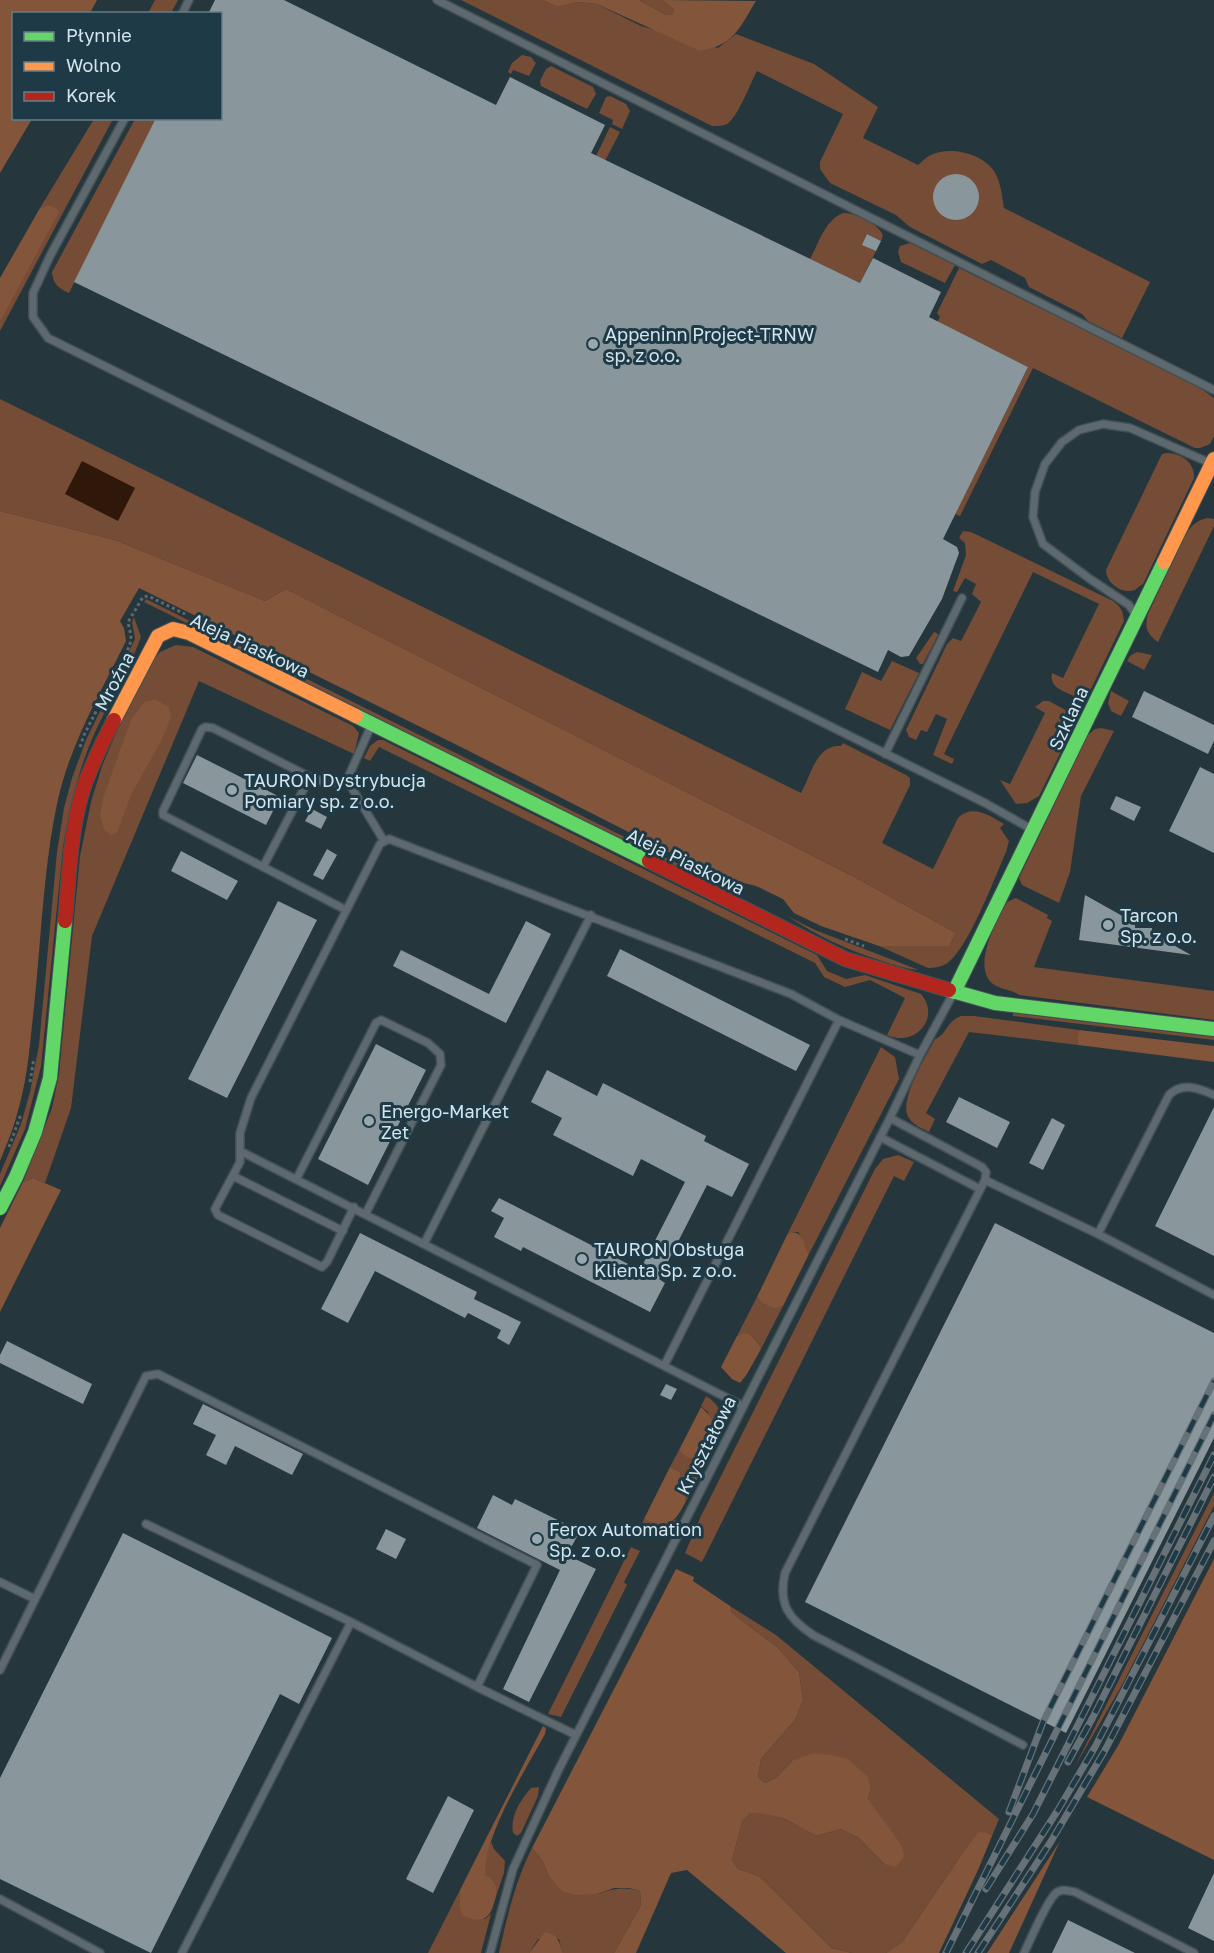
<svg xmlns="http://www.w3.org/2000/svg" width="1214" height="1953" font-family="'Golos Text',sans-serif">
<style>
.green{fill:#754c36}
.forest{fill:#83553a}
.water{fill:#2f1709}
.building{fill:#89979d}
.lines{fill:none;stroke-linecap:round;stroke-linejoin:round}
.lane-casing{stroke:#435156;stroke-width:10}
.fast-casing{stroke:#435156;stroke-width:16}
.slow-casing{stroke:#435156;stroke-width:16}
.jam-casing{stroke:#435156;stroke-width:16}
.path{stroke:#5e686d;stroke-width:3;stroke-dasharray:3 3;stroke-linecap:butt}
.lane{stroke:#5d696f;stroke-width:7}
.fast{stroke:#63d668;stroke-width:14}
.slow{stroke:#ff974d;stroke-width:14}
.jam{stroke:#b3261e;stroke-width:14}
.rail-casing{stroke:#677278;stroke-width:7}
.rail{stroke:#1d3a46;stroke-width:4.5;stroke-dasharray:14;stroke-linecap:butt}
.poi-dot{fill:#98a8af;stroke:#1d3a46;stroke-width:2}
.labels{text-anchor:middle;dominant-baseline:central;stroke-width:6;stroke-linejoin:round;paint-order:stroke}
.poi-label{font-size:18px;fill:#d5e5ed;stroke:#1d3a46;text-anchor:start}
.street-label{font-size:18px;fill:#d5e5ed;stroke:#1d3a46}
</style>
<rect width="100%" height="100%" fill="#26363d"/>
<path class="green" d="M155,0H178L171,13H148Z
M461,0H543L557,7L578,2L597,4L641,26L718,48L736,34L814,64L878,107L863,138L918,165C922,162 925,158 929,156C948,145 982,153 994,171C1001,182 1002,196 1004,208L1150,282L1122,338L1088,321L1082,314L1029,287L1025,278L991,260L982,264L910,227L896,215L830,183L820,169V162L843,114L757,71C750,84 738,117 727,124C723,126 717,126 712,126Z
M639,0H663L674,10L673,15H666Z
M522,55L531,57L536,63L529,76L513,70L511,74L508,72L512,63Z
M551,66L593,87L596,94L587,109L541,86L540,81L546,69Z
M610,96L626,104L630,111L622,129L612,124L613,120L599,113L606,97Z
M94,119H113L0,331V322L49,205L40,208Z
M135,119H156L69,293C58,288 53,284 52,272Z
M610,127L620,132L605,161L596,156Z
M843,213C856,213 877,223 883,235L881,241L867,234L863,245L876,251L860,283L810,259C819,243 825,220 843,213Z
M910,243L955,265L945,283L901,262L898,252L900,246Z
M959,268L1196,385L1214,398V436L1210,444L1200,448H1195L1033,368L960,516L955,514L1028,367L937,322L940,317L937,313Z
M0,399L801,793C811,776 816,744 841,746L843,743L906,775L910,778V785L882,843L933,869L958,818C973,804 988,815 1004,824L1000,828L1009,841L1006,852C995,877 967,952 946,964C940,967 934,968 928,968L879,946H949L956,933L856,878L286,589L265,601L115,540L0,511Z
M1166,453C1181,453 1195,462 1194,478L1143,584C1141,585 1136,589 1135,590C1121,595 1106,582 1106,570L1162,454Z
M1207,518L1214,519V526L1158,642C1147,634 1144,627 1148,614L1186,534C1192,525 1196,521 1207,518Z
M963,531L971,532L1113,601C1121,607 1123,611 1124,621L1089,693L1076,697C1064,691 1049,688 1052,673L1063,678L1099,604L1033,572L944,754L954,759L952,764L933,755L947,719L936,714L927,732L921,730L916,740L909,737L906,730L947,644L953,638L961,641L981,602L972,594L976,584L965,578L957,592L953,591L966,555L965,543L959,538Z
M146,599L713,881L702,879L686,871L144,602Z
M134,617L141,637C129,669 111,699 96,730C79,767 70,806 63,847L41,1066L25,1129L0,1186V1174L21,1124L30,1092L39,1045L57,852L64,808L72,778L86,740L135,639L132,622Z
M934,632L937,633L938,635L923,664H920L916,658Z
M176,645L193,647L353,726L359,733L354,754L199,681L92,936L71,1108L45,1183L33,1178L23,1182L52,1108L59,1074L80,856L91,802L102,766L125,712L147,668L160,652Z
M1137,652L1152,655L1144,670L1127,661L1130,656Z
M892,661L919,673L890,730L845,709L862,672L881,681Z
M1111,691L1129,701L1121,716L1111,711L1108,703Z
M1043,701H1049L1071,713L1074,725L1039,796L1027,803L1016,804L1000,780L1010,784L1045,713L1035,707Z
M1101,728L1114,731L1081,796L1070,872L1059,903L1022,885L1019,878L1088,735L1095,729Z
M378,740H383L817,955L827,971L846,979L865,975L921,994C941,1017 916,1048 887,1035L905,998L870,980L845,987L824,977L815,963L379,747L370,761L364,758L370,746Z
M1016,898L1048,915L1047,918L1052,921L1034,967L1214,991V1020L1019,995C1011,989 1001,990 993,984C971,967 997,920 1007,902Z
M787,916L815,930L919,970C906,969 894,965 882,961C847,950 818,936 787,916Z
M1013,1013L1214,1037V1040L1013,1016Z
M961,1016H974L1079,1030L1077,1037L1078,1045L969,1032L926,1113L935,1119L929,1132C922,1128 913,1125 909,1118C897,1102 927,1055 935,1039C947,1035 946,1021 961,1016Z
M881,1047L895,1057L899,1079L809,1254C804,1246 804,1240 798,1232H792L787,1235Z
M898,1155L914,1162L904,1181L894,1176L702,1562L685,1553L701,1516L875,1169L883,1159Z
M757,1297L762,1303L774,1309L783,1306L761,1349C757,1337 749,1331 737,1336Z
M706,1396C735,1414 718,1440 706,1463C699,1475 693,1488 686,1501L680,1472L670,1467L679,1450L685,1456L696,1457L711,1442L708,1412L701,1406Z
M1214,1493V1506L1122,1685L1073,1770Z
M644,1519C655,1523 667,1525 677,1519L666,1535L653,1537L639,1531Z
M631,1547L640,1551L624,1582L627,1585L561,1717L548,1714Z
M730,1606L776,1635L999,1819L992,1836L988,1833H979L966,1848L902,1942L886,1953H852L832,1948L759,1876L738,1869L732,1860L742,1822L750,1813L766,1812L800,1826L816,1836L841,1829L859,1838L884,1864L891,1831L874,1811L868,1798L871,1788L792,1761L776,1778L765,1783L758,1777L761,1759L795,1720L803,1700L799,1672L778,1648L732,1613Z
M539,1787L538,1796L521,1833L517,1836L513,1833C510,1816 520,1801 531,1788Z
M491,1842L494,1849L505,1861L504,1873L496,1896L495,1884L485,1874V1858Z
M532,1848L542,1860L549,1876L597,1894C612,1889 623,1886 640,1891L641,1905L614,1953H563L559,1939H538L529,1953H499C507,1917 515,1882 532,1848Z
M460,1890V1906L485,1919L491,1914L481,1953H428Z"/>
<path class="forest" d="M0,0H97L90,13L14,14V118L32,119L0,173Z
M543,0H639L666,15H672L674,10L663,0L756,1C739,29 734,45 700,51L597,4L578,2L557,7Z
M48,205L56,208L59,212L0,322V278L40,208Z
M0,511L115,540L265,601L286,589L856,878L956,933L949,946H879L821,926L794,913L783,899L756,886L724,878L656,846L461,747L139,588L120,621L124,628L126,641C100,694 69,746 57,804C42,876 41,951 32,1025C29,1055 26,1085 17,1114C13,1130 6,1146 0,1161Z
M156,700L169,707L171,718L160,743L131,795L117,833L111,835L104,830L100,816L103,798L131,720L144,702Z
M1079,1030L1214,1046V1062L1078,1045L1077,1037Z
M33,1178L61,1190L0,1312V1228L23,1182Z
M791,1232C805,1233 803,1244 809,1254L783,1306L774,1309L762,1303L757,1297L787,1235Z
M744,1333C753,1334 758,1341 761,1349L747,1374L740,1383L732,1379L721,1367L737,1336Z
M701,1407C717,1420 718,1436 703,1451C699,1454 696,1458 691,1458C686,1458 682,1454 679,1450Z
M670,1467L680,1472L686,1501C675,1522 670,1530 644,1519Z
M1214,1559V1860L1087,1797L1119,1744Z
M676,1569L694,1577L693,1581L730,1606L732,1613L778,1648L799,1672L803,1700L795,1720L761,1759L758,1777L765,1783L776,1778L792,1761L813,1753L831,1755L848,1759L867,1776L871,1788L868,1798C875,1812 905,1844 904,1855C903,1860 899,1863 895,1867L884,1864L859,1838L841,1829L816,1836C795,1823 775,1812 750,1813L742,1822L732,1860L738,1869L759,1876L832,1948L852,1953H786L687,1870L671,1873L636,1953H614L641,1905L640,1891L629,1888H614L597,1894L576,1895L562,1891L549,1876L542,1860L532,1848Z
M543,1726L546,1728L545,1734C525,1771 485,1833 485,1874C488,1876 494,1881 495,1884C498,1889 496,1898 494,1903C489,1922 479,1923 462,1915L460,1906V1890Z
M979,1832L988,1833L992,1836L978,1870L939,1953H886L902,1942L966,1848Z
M1060,1841L1009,1953H987Z
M545,1932C557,1934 560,1942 563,1953H529Z"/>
<path class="water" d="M82,461L135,488L118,521L65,494Z"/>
<path class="building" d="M215,0H284L496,105L510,77L605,125L591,153L860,283L873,258L941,292L929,317L1028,367L943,539L957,547L959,553L942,599L909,656L901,657L888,650L878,672L74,282L156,118H220V14H208Z
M933 197a23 23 0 1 1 46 0a23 23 0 1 1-46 0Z
M867,234L881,241L876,251L862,245Z
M1144,691L1214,725V741L1208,754L1132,717Z
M197,755L280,797L266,825L183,783Z
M1200,767L1214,774V853L1169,831Z
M1116,796L1141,807L1134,821L1110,809Z
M312,809L327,817L321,829L305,821Z
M327,849L337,855L323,880L313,875Z
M181,851L238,881L227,900L171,871Z
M1085,895L1135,923V928H1152V933L1191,955L1079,940Z
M278,901L317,920L227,1098L188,1079Z
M526,921L551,934L506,1023L393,966L401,950L489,994Z
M620,949L810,1045L796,1071L607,976Z
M376,1044L426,1070L368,1185L318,1159Z
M547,1070L597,1096L603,1083L706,1136L704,1141L749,1164L732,1197L707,1185L659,1279L665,1283L650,1312L523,1247L521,1251L494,1237L504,1218L491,1211L499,1198L640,1270L685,1182L641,1159L633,1176L553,1135L562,1118L531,1102Z
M959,1097L1010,1122L997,1148L946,1122Z
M1214,1107V1256L1155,1226Z
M1052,1118L1065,1125L1043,1170L1029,1163Z
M995,1223L1214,1333V1438L1066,1733L805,1602Z
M360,1233L477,1292L474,1299L521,1322L509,1345L497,1338L501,1330L468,1313L465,1318L375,1271L348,1323L321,1309Z
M7,1341L92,1384L83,1404L0,1363V1355Z
M666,1384L677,1389L671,1400L660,1395Z
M203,1404L303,1454L292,1475L235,1446L226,1465L206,1455L216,1435L193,1424Z
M493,1495L512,1505L515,1499L580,1531L567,1555L596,1569L529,1702L503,1689L560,1570L477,1528Z
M386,1529L406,1539L396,1559L376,1549Z
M123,1533L332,1638L299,1704L280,1694L151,1953L0,1879V1778Z
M448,1796L474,1810L433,1893L406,1879Z
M1214,1873V1941L1188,1928Z
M1068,1920L1135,1953H1052Z"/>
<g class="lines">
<defs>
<path id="lane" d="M437,0L1214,390
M182,14L189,0
M125,118L50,256L33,293V317L48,338L985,803L1033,830
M1136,615L1129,605L1090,579L1043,544L1033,517L1035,492L1045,464L1062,442L1079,430L1103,424L1130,428L1210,463
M885,754L962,598
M347,780L384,841
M263,867L310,777
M346,910L163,815V811L202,729L206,727L213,728L310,777C323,782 334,786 347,780L371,726
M890,1118L982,1167L986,1172L985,1180
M880,1137L980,1189
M240,1151L743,1406
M233,1176L343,1231
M297,1178L376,1023L381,1020L428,1043L440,1054L441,1065L366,1213
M354,1207L327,1262L322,1267L218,1215L215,1209L240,1162V1133L251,1098L380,844L389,839L791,994L839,1020L920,1055
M1098,1234L1169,1095C1182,1082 1199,1088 1214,1095
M424,1244L591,915
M664,1366L839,1020
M146,1524L351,1622L477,1687L576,1735
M0,1582L35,1599
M0,1670L146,1376L158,1374L537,1565L477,1687
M1023,1745L813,1635C788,1618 778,1604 785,1573L985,1180L1098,1234L1214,1295
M0,1899L100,1953
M182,1953L351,1622
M490,1953L513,1869L558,1771L890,1118L920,1055L954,992
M1024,1953C1031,1939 1046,1902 1056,1893C1062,1888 1068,1891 1075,1892L1194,1953"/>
<path id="fast" d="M356,716L649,861
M949,990L995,1003L1214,1029
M954,992L1164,562
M0,1208L16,1177L35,1132L50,1078L65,921"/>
<path id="slow" d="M1164,562L1214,459
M114,720L158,636L173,629L189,633L356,716"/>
<path id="jam" d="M649,861L845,959L949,990
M65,921C69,879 70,836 81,796C89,769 101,745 114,720"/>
</defs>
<use href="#lane" class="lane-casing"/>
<use href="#fast" class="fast-casing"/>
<use href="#slow" class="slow-casing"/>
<use href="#jam" class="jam-casing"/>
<path class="path" d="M80,747L84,735L130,645L131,636L128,622L143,597L148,596L185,614
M845,939L864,946
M30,1082L34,1058
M9,1147L21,1114"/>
<use href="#lane" class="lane"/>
<use href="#fast" class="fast"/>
<use href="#slow" class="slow"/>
<use href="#jam" class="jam"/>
<defs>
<path id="rail" d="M1068,1762L1092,1719L1214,1477
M1009,1812L1043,1722L1214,1381
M986,1889L1033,1814L1214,1455
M946,1953L1214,1415
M966,1953L1058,1810L1095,1747L1214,1516
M978,1953L1050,1843L1104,1752L1214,1541"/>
</defs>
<use href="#rail" class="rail-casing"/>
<use href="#rail" class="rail"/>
</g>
<g class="poi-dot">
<circle cx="593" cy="344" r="6"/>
<circle cx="232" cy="790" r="6"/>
<circle cx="1108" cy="925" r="6"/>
<circle cx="369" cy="1121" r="6"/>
<circle cx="582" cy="1259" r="6"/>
<circle cx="537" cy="1539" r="6"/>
</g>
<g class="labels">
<g class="poi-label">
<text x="605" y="334">Appeninn Project-TRNW<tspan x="605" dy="21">sp. z o.o.</tspan></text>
<text x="244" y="780">TAURON Dystrybucja<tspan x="244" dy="21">Pomiary sp. z o.o.</tspan></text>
<text x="1120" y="915">Tarcon<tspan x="1120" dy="21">Sp. z o.o.</tspan></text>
<text x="381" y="1111">Energo-Market<tspan x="381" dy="21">Zet</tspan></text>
<text x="594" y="1249">TAURON Obsługa<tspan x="594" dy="21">Klienta Sp. z o.o.</tspan></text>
<text x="549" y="1529">Ferox Automation<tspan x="549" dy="21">Sp. z o.o.</tspan></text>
</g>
<g class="street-label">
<text transform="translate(250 645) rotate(25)">Aleja Piaskowa</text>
<text transform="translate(114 681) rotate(-62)">Mroźna</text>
<text transform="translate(1068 718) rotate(-65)">Szklana</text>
<text transform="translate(686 861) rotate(26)">Aleja Piaskowa</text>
<text transform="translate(706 1445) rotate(-63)">Kryształowa</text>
</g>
</g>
<rect x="12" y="12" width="210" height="108" fill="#1d3a46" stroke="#677e89" stroke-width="1.5"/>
<rect x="24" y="32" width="30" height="9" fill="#63d668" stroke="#677e89" stroke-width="1.5"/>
<text x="66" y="42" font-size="18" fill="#d5e5ed">Płynnie</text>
<rect x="24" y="62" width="30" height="9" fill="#ff974d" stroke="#677e89" stroke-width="1.5"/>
<text x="66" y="72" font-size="18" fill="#d5e5ed">Wolno</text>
<rect x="24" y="92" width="30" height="9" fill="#b3261e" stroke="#677e89" stroke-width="1.5"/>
<text x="66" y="102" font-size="18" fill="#d5e5ed">Korek</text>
</svg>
